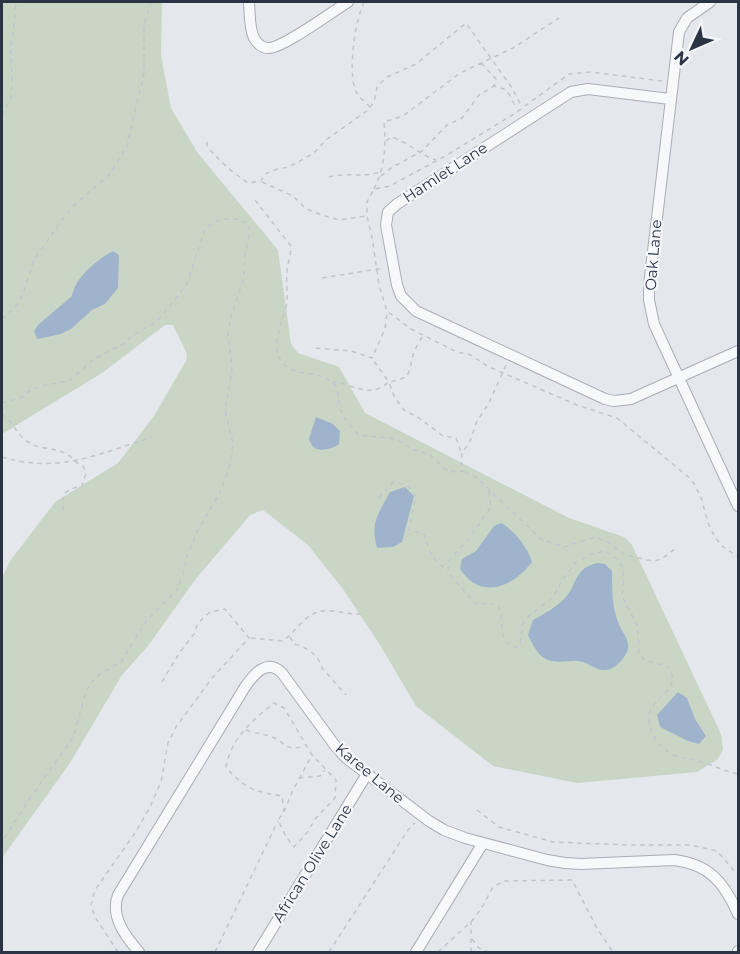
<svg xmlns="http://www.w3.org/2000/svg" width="740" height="954" font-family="Montserrat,sans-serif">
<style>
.green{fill:#c9d6c5}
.water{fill:#9fb4cc}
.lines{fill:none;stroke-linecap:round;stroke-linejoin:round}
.minor-casing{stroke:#a9aeb7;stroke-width:12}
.path{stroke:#c2c5cb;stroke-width:1.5;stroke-dasharray:4.5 4.5;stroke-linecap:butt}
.minor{stroke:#f7f8fa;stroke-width:10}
.labels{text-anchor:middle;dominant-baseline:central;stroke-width:4.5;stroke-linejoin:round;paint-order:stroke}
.street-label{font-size:15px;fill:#2b3445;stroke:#f4f6f9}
</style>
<rect width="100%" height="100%" fill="#e4e7ec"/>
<path class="green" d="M2,2H162L161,56L171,108L197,152L278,250L291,344L298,353L339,367L365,413L569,518L624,537L632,545L721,734L723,750L717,760L697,772L577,783L493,766L416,706L380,645L343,589L308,545L263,510L250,515L195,580L148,646L122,675L70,763L2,858V578L10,561L55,502L118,463L154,416L186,361L187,354L173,325H165L102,373L2,434Z"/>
<path class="water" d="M113,251L119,255L118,288L105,304L92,310L71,329L61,334L37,339L34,331L38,325L72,296C75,277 97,260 113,251Z
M316,417L333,424L340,431L339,444C335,448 320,452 315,448C312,447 310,442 309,439Z
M405,487L414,496L402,542L393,547L377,548C370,523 378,514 390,492Z
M501,523C514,530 528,548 532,562C513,587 481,601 460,569L462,559L476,551L494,526Z
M598,563L605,564L612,571C612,588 612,607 618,622C621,631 629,638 628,648C627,657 614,670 606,670C592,671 589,659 571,661C545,664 539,658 528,635L533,620C544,614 555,608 564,599C578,585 573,568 598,563Z
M678,692L687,698L695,719L706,736L699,744L688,741L660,727L657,715Z"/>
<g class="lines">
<defs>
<path id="minor" d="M249,2C250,13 249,28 254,38C257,43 262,48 268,48C282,49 333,11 348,2
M710,2L687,18L679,32L649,285V300L654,324L738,506
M670,99L588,89L571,92L397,204L388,212L386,225L397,285L401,296L416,311L605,399L614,401L631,399L738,351
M139,952C125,936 110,916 118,895L245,687C254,674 267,658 282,673L336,747L346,758L429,821L444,830L465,838L547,860L565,863L581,864L674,860C709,864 724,882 738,914
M258,952L367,774
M416,952L483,843
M738,952V951"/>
</defs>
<use href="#minor" class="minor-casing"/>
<path class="path" d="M364,2C355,22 348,68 355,89C357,96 365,102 370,107
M481,63L496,79L494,86L504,89L509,94L514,104L518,103
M662,81L590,72L569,74L514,114L447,155L390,186L374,189L367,202V216L372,237L379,285L387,311L411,329L457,352L471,355L487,366L577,405L617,418L692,480L701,497L708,523L715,537L722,546L738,557
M2,115L11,98L12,86L11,45L14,27L16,2
M386,141L391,137C408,142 420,155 436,160
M207,142V146C219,161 232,172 248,183L261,181L265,174L277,169L289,167L314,153L326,140L368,110L374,102L377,87L387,77L416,64L466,23L512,88L522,107
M381,176L391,168L422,151L447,125L462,118L479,95L494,86
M329,177C346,172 363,178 380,172
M262,182L293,196L305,208L316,213L339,220L366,216
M374,189C385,167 386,147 384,122L403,116L460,73L513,48L559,18
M255,200L291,246C291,256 287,264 287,273C286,283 288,292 287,301C285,322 265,349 286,366C299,377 319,370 333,383C340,390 337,401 340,409C344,419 352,428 359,435L397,439L411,449L429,454L445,469L455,472L464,471L461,462L462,452L469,444L477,421L489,403L506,365
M322,278L384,268
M2,319L16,306L24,291L34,260L56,228L72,207L110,174L127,146L144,73V26L151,2
M422,337C419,342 415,349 413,355C408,375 412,377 389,382L394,396L404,410L419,418L443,436L456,438L461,452
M316,348L351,351L372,358L385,329L387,312
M332,382C353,383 368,400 389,382L373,360
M2,403L21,398L31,390L46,385L69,381L94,359L123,344L133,335L151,325L161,317L187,284L204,232L212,223L225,219H237L246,223L249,227L250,231L245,254L244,278L231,316L228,333L232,369L225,411L233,443L230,465L227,474L218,496L197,532L186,559L185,569L177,590L147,620L121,662L100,674L90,684L84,698L74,736L32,795L2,842
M2,410L3,403
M2,414C13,422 17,435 28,442C39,450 57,447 68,455C75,459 75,463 83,466L86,473L82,486L70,489L63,495V512
M2,457C58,474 99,454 152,437
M465,472L476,477L541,539L564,547L595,537L606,541L625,555L647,560L655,561L663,558L676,548
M489,491L491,507L468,540L450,559L449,563L448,569L452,578L476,604L481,605L487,602L498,606C505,619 496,645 517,647L520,644L523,623L529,616L553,597L563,579L575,563L591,554L605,551L617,559L622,566L624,579L622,596L638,627L639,654L646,661L667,666C670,671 674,676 672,683C668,694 654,700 650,712C645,730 660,750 676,756C683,759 691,758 699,761C712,765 725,771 738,774
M379,498L393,482C404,483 411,487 416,496L409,530L424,534C429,549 432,564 448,569
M2,546V565
M290,637L294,644C306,647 319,655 322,668L346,695
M251,638L283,641C296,632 304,614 322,611C334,609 348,615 361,614
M246,730C254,733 262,734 270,736C287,742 283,752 305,746
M299,778L320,776L325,770
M477,810L499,827L553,842L629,845H691L717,851L738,875
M284,812L282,796C253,791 245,789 226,767C231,738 253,720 274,703L284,708L312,755L292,792L284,812L278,820L286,837L294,847L307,833L315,819L335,798L336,780L312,755
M472,939L479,948L488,952
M118,952L95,917L91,905L95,890L137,830L150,807L161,782L168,743L176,727L212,678L249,638L225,609L210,612L198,623L194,634L180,652L160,685
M215,952L278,821
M329,952L408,830L415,823
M438,952L472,921L481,909L493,887L504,881L572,880L598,930L613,952
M471,952V921"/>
<use href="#minor" class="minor"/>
</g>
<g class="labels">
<g class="street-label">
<text transform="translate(445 172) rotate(-33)">Hamlet Lane</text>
<text transform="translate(653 255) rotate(-85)">Oak Lane</text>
<text transform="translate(370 773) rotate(40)">Karee Lane</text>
<text transform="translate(312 863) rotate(-58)">African Olive Lane</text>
</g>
</g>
<rect width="740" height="954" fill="none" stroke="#2b3445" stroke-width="6"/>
<g transform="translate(692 48) rotate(226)" stroke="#f4f6f9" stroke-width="4.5" paint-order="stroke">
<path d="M0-4.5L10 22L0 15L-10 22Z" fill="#2b3445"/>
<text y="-9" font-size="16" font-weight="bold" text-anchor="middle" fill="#2b3445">N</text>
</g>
</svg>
